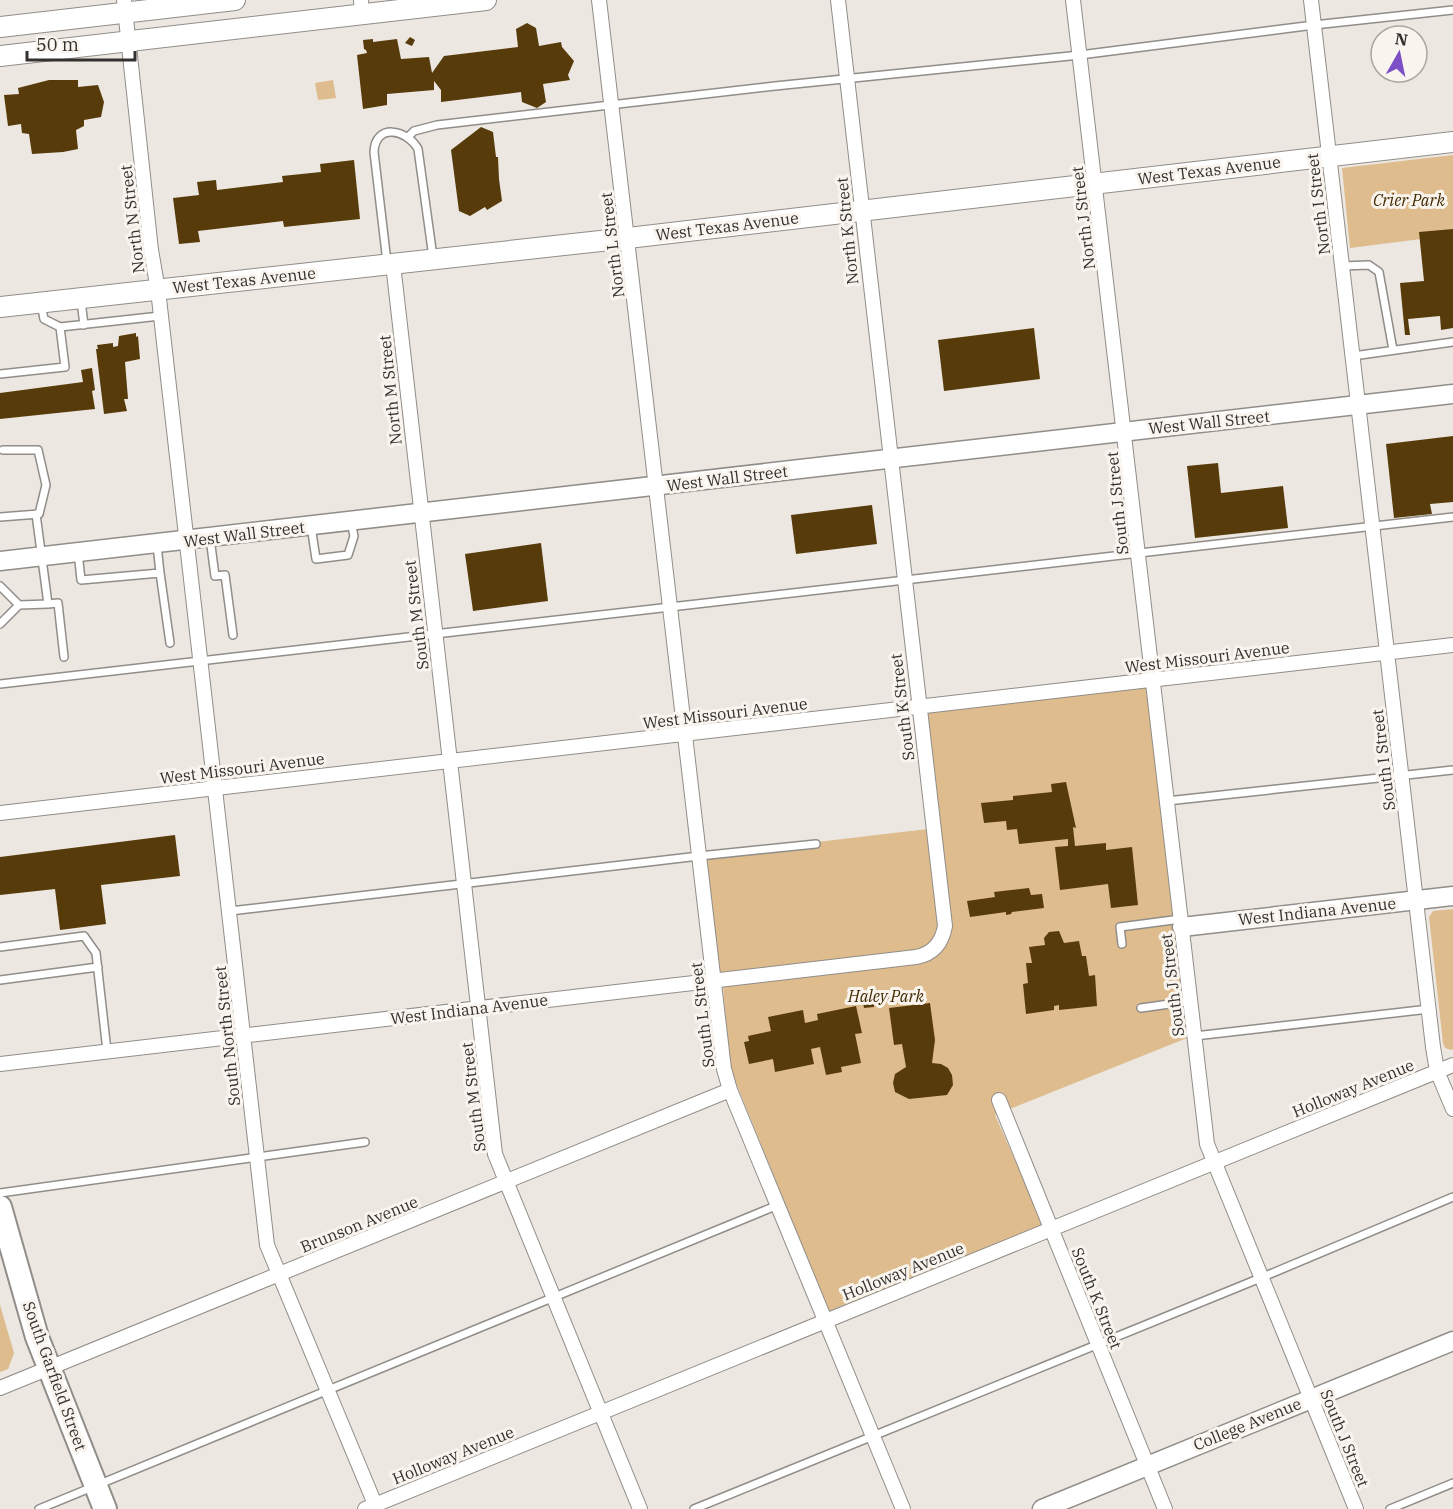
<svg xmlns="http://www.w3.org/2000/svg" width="1453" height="1509" font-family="'IBM Plex Serif',serif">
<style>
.green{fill:#debc8e}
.building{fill:#583b0a}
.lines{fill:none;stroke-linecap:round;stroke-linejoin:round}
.service-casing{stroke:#918d88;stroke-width:10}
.minor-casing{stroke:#918d88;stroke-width:16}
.tertiary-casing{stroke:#918d88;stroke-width:21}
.secondary-casing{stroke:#918d88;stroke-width:22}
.primary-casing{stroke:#918d88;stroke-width:26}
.service{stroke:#fff;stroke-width:7}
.minor{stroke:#fff;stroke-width:14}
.tertiary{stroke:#fff;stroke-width:18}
.secondary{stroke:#fff;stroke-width:20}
.primary{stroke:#fff;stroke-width:22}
.labels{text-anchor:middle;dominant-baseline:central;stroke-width:6;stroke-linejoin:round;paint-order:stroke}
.street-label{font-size:16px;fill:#33312f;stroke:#f9f5ee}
.park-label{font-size:16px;font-style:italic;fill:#412a02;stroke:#f9f5ee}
</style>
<rect width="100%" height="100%" fill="#ece7e1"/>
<path class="green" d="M333,80L336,98L318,100L315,83Z
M1453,155V235L1350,248L1342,168Z
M1149,686L1187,1038L995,1115L1044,1226L829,1311L730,1068L723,987L699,856L936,828L924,710Z
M1453,909V1049L1451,1050L1445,1048L1443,1043L1429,917L1433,911Z
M0,1305L14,1353L8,1369L0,1372Z"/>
<path class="building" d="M527,23L536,28L539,46L561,42L562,47L574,61L568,75L570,80L543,84L546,102L537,108L522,102L521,92L441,102V90L434,81V90L387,94V105L363,109L357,55L367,53L366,50L364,49L363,40L373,39V42L397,39L401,59L429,57L432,73L444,56L518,47L516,29Z
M410,37L415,40L412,46L405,43Z
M49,80H78V87L98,85L104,102L101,117L84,120V126L76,130L78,149L63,152L32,154L29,134L22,133L21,124L8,126L4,95L19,94L18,88Z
M481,127L493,132L496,157H498L499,179L502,201L487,210L485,207L470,216L459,211L451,150Z
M354,160L360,219L284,227L283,221L198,231L200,242L179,244L173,198L199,195L197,182L216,180L217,190L283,182L282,176L321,172L320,164Z
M1453,229V328L1441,330L1440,316L1408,319L1410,335H1405L1400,283L1424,281L1419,232Z
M1034,328L1040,379L944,391L938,340Z
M136,333V337L138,336L140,359L125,362L128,399H124L127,411L104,414L96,349H98L97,345L113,343V347L118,346L119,336Z
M92,368L95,390L92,391L95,409L0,419V393L83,382L81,370Z
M1453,436V502L1430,504L1432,514L1394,518L1386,444Z
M1218,463L1221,493L1283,486L1288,528L1195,538L1187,466Z
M872,505L877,544L796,554L791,515Z
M541,543L548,601L473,611L465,554Z
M1066,782L1076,828L1073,827L1075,846L1106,843V850L1132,847L1138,905L1111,908L1108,884L1060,890L1055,847L1068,846V839L1019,844L1017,829L1007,830L1006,821L984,823L981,803L1013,800V796L1052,792L1051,784Z
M175,835L180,876L101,885L106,924L60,930L55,889L0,895V857Z
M1029,888L1031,895L1042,894L1044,908L1012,912L1011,914L1006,915V912L970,917L967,901L995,897L994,892Z
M1059,931L1064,943L1079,941L1082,956H1086L1089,976L1095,975L1097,1006L1059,1010V1005L1054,1006V1010L1026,1014L1023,984L1028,983L1026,963H1032L1029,947L1045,945L1044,938L1049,932Z
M891,990V1000L879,1001V1004H874V1007L864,1008L862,996Z
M930,1003L935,1040L932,1063L941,1064L948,1068L952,1075L953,1085L947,1095L909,1099L895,1092L893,1083L895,1074L906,1067L902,1044L894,1045L889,1008Z
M856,1006L862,1033L855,1034L861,1063L841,1067L842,1072L826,1075L820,1047L811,1049L814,1064L775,1072L773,1059L749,1064L744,1042L749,1041L748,1036L771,1031L768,1017L803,1010L805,1023L818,1020L817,1014Z"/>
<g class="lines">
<defs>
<path id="service" d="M408,137L414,131L437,125L775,86L1080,55L1314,25L1453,10
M387,262L374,152C375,123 407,129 418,149L433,257
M1342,266L1369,265L1379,272L1393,350
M81,301L84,325
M60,327L160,316
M1353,356L1453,342
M0,374L65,367L60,327L44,319L41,304
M36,514L48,604L58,603L64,657
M0,517L39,514L46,485L38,450H3
M311,526L316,559L348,555L354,536L351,522
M210,538L215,576L225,575L233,635
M78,552L81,580L160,573L157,545
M160,573L170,643
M0,586L19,605
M0,624L19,605L48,604
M0,684L1453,517
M1167,801L1453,770
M230,911L699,856L816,844
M1122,944L1120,927L1181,919
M0,947L84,936L96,953L107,1051
M0,980L98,967
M1141,1008L1191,1001
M1195,1036L1429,1009
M0,1193L365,1142
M39,1509L778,1205
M694,1509L1263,1277L1453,1197
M1390,1509L1453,1483"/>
<path id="minor" d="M124,0L151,250L158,290L267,1245L377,1509
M361,0L362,15
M599,0L724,1069L730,1090L903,1509
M1073,0L1207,1144L1356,1509
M1311,0L1433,1047L1437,1071L1453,1109
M393,264L495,1154L640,1509
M0,813L1453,645
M0,1064L916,957C933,954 942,943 945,926L838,0
M999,1100L1165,1509
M0,1388L730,1090
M365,1509L1453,1065"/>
<path id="tertiary" d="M0,561L1453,394
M1182,927L1453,896
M1042,1509L1453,1341"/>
<path id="secondary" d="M0,27L235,0
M0,56L486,0
M0,307L628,238L1453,142"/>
<path id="primary" d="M0,1207L37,1337L105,1509"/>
</defs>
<use href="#service" class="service-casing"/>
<use href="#minor" class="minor-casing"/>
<use href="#tertiary" class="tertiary-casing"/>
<use href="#secondary" class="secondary-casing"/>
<use href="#primary" class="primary-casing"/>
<use href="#service" class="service"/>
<use href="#minor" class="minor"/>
<use href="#tertiary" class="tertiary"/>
<use href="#secondary" class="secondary"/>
<use href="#primary" class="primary"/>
</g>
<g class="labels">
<g class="street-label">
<text transform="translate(1209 170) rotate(-7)">West Texas Avenue</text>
<text transform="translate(1318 204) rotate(-97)">North I Street</text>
<text transform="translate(1083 218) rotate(-97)">North J Street</text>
<text transform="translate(132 219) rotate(-97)">North N Street</text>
<text transform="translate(727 226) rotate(-7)">West Texas Avenue</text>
<text transform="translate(847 231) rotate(-96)">North K Street</text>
<text transform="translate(612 245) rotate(-97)">North L Street</text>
<text transform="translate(244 280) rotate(-6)">West Texas Avenue</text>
<text transform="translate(390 390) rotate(-96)">North M Street</text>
<text transform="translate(1209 422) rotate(-6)">West Wall Street</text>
<text transform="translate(727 478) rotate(-7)">West Wall Street</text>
<text transform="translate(1117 503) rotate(-96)">South J Street</text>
<text transform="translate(244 534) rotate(-7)">West Wall Street</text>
<text transform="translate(416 615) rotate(-97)">South M Street</text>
<text transform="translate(1207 657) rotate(-7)">West Missouri Avenue</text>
<text transform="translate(902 707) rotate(-97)">South K Street</text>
<text transform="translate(725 713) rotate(-7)">West Missouri Avenue</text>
<text transform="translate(1383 760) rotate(-97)">South I Street</text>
<text transform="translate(242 768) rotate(-7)">West Missouri Avenue</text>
<text transform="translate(1317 911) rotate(-6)">West Indiana Avenue</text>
<text transform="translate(1172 985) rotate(-97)">South J Street</text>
<text transform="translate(469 1009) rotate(-7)">West Indiana Avenue</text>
<text transform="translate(702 1015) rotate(-97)">South L Street</text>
<text transform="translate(227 1036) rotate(-96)">South North Street</text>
<text transform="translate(1353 1088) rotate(-22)">Holloway Avenue</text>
<text transform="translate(473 1097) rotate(-97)">South M Street</text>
<text transform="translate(359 1224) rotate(-22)">Brunson Avenue</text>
<text transform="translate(903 1271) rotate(-22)">Holloway Avenue</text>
<text transform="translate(1097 1298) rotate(68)">South K Street</text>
<text transform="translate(55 1376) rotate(70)">South Garfield Street</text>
<text transform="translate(1247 1424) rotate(-22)">College Avenue</text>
<text transform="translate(1345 1438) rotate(68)">South J Street</text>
<text transform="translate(453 1455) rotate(-22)">Holloway Avenue</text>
</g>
<g class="park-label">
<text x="1409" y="200">Crier Park</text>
<text x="886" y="996">Haley Park</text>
</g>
</g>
<g transform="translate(1399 54) rotate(9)"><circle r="28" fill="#f9f5ee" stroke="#aaa7a2" stroke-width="1.5"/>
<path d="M0-4.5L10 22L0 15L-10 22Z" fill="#7d4fc7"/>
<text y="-9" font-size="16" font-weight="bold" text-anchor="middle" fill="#33312f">N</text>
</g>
<path d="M27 51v9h108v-9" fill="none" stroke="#33312f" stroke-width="3"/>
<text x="36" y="51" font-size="18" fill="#33312f" stroke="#f9f5ee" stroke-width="4.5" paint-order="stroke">50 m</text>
</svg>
